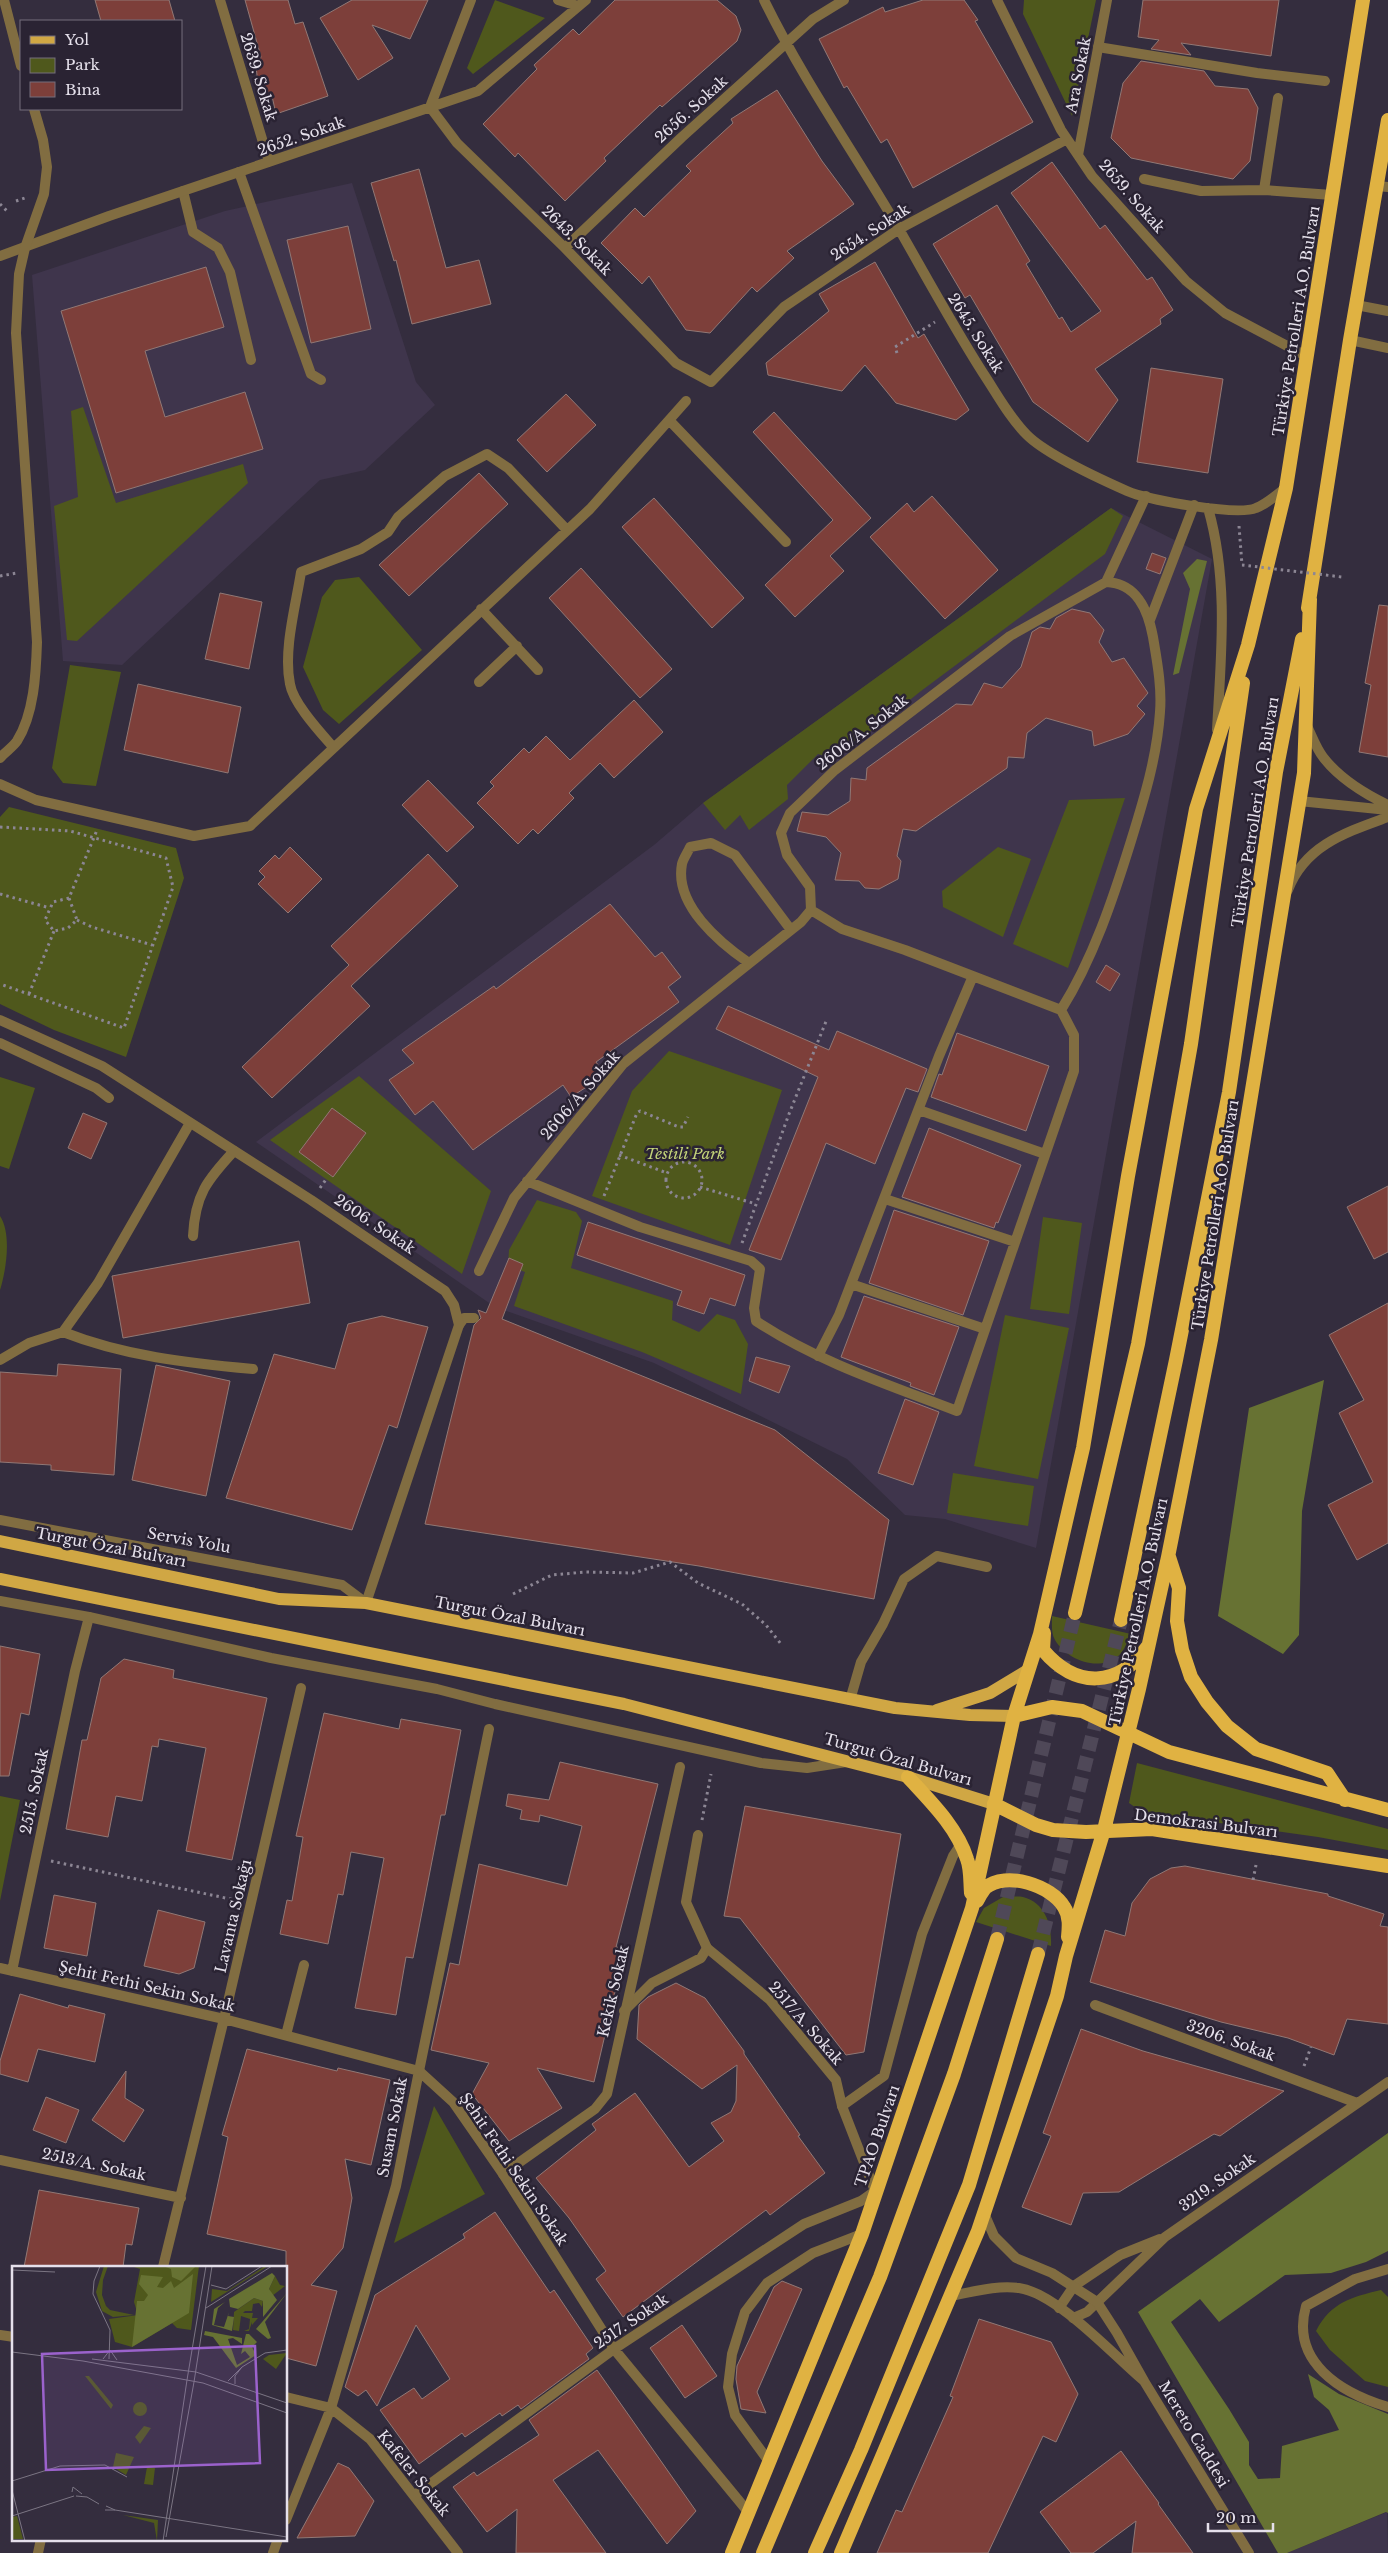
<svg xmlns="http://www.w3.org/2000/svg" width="1388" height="2553" font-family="'Libre Baskerville',serif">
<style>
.built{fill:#3f354c}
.green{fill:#4f581c}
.forest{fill:#677233}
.building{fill:#7d3f3a;stroke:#917875}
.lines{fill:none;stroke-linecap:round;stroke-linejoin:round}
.trunk-tunnel{stroke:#4f4858;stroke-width:14;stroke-dasharray:14 7;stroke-linecap:butt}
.path{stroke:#8c8694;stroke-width:3;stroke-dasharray:2.5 4;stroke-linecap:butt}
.service{stroke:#816d41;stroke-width:10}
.pedestrian{stroke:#816d41;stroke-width:10}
.minor{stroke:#816d41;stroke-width:10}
.tertiary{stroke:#816d41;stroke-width:10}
.primary{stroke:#d0a744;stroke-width:12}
.trunk{stroke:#e0b242;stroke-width:14}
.path-bridge{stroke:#8c8694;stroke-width:3;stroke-dasharray:2.5 4;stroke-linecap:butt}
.labels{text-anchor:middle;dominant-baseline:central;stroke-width:5;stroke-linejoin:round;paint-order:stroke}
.street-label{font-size:15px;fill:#e5e0eb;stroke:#2a2333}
.park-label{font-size:15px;font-style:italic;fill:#c3d479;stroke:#2a2333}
.inset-road{fill:none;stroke:#7b7583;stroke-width:1}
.view{fill:#9b62cc;fill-opacity:0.15;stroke:#9b62cc;stroke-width:2.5}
.inset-edge{fill:none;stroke:#e5e0eb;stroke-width:2.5}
</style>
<rect width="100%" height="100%" fill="#342d3e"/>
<path class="built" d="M352,183L416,382L435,405L365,470L320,480L122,665L63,661L32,275L225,211Z
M1111,508L1212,559L1036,1548L945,1519L905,1515L847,1459L654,1363L495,1307L256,1142L654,845L703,803Z
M1387,2512L1388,2553H1287Z"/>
<path class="green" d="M495,0L545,18L473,74L467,68Z
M1024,0H1096L1072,116L1023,14Z
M83,407L116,503L243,464L248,483L77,641L67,640L54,506L78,497L71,411Z
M1111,508L1123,516L1105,554L921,691L836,759L818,754L787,785L788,799L749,830L740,815L725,830L703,803Z
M359,577L422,650L339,724L323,710L303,667L322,597L335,580Z
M70,665L121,672L96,786L63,783L52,768Z
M1125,798L1068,968L1013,944L1069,800Z
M9,807L176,848L184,878L126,1057L54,1030L0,1004V817Z
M998,847L1031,859L1003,937L943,907L942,891Z
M669,1051L782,1090L730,1245L592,1196L632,1091Z
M359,1076L491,1191L462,1274L270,1140Z
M0,1077L35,1088L9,1169L0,1166Z
M537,1200L576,1212L582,1221L571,1268L673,1301L672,1320L699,1332L717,1314L735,1320L748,1344L741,1394L642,1352L514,1306L525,1272L508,1266L509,1250Z
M0,1216C12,1234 6,1271 0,1290Z
M1043,1217L1082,1223L1069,1314L1030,1309Z
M1005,1315L1069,1328L1038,1479L974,1466Z
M953,1473L1034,1486L1028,1526L947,1513Z
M1052,1616L1131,1634C1127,1642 1124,1652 1117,1657C1097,1672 1066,1659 1055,1640C1051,1633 1052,1624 1052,1616Z
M1137,1763L1388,1829V1850L1318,1837L1142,1812L1129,1803Z
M0,1796L20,1800L0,1901Z
M1003,1897C1009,1897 1018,1896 1023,1897C1046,1903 1052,1926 1051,1946L976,1922L984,1908Z
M434,2106L485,2194L394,2243Z
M1381,2290L1388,2297V2387L1365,2381L1330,2350L1316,2331C1331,2302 1352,2297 1381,2290Z"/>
<path class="forest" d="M1197,559L1207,561L1179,673L1173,675L1190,589L1183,573Z
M1324,1380L1302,1511L1299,1635L1283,1654L1218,1616L1249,1408Z
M1388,2133V2251L1366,2262L1331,2273L1285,2275L1219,2322L1200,2299L1171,2322L1229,2409L1249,2442V2465L1258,2479L1280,2478L1282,2446L1339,2430L1329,2410L1314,2397L1308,2374L1339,2394L1388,2414V2513L1386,2512L1287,2553H1278L1138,2312Z"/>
<path class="building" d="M95,0H169L175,21H101Z
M245,0H288L295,24L303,22L328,96L276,114L272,96L258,83L256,67L261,57Z
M352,0H428L410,39L372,25L393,58L358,80L320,18Z
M615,0H717L736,16L741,30L737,41L662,107L660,105L604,158L606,161L565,201L518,153L515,157L483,124L537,69L534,65L573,29L579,35Z
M923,0H964L978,20L975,21L1033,122L913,188L887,139L881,143L847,86L844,88L819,39L883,7L885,12Z
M1143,0H1279L1271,56L1181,43L1191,55L1151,49L1159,40L1138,37Z
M1141,61L1204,71L1215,86L1248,89L1258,108L1250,161L1233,179L1131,158L1111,138L1123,83Z
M777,90L822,161L854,204L787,251L794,258L757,292L752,287L710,333L686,330L649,276L642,284L601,243L635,208L644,217L691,171L686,166L733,123L731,119Z
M1052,162L1100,229L1105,225L1147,280L1152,277L1173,310L1160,319L1161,324L1095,369L1118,400L1088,442L1033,402L970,295L965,298L933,244L997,205L1030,261L1026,264L1059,319L1062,317L1071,332L1101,311L1011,193Z
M419,169L446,268L479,260L491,304L412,324L396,260L394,261L371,183Z
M348,226L371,329L311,343L287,240Z
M875,262L918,338L924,334L969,410L956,420L896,403L865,365L842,391L768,375L766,363L829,311L819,294Z
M206,267L224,327L145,351L165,417L245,392L263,449L116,493L61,311Z
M1151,368L1223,379L1208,473L1137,462Z
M566,394L596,425L547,472L517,440Z
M774,412L871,518L830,556L844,571L795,617L765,585L833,520L753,432Z
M479,473L508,504L409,596L379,565Z
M932,496L998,570L945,619L870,537L907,503L914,512Z
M654,498L744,598L712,628L622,527Z
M1152,553L1166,558L1160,574L1146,569Z
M581,568L672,669L640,698L549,598Z
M220,593L262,602L249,669L205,659Z
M1379,605L1388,606V757L1359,752L1371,685L1365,683Z
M1072,609L1090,613L1104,630L1099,642L1112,662L1124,658L1148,693L1137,706L1145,714L1128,734L1094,746L1092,731L1046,718L1027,733L1024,758L1008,757L1007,768L916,831L903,829L897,856L901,861L898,879L879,889L865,888L859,881L835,880L841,853L826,837L797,831L802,812L828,815L850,801L851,778L866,780L867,768L956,704L972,705L984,683L1002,688L1021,667L1032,632L1040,627L1050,629L1056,618Z
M138,684L241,707L228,773L124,750Z
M634,700L663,732L614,778L600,763L569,793L574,798L538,834L533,829L518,844L477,803L494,786L490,782L524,748L529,753L546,736L570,760Z
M428,780L474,827L447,852L402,805Z
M290,847L322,879L288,913L258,884L265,877L259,871L275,855L279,859Z
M428,854L458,886L351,986L370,1006L272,1098L242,1067L349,965L331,946Z
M610,904L655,957L662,952L681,977L668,987L679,1002L596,1062L605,1075L571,1097L563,1085L473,1150L433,1101L415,1115L389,1080L414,1063L402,1050L494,986L496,989Z
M1106,965L1120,974L1110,991L1096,982Z
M728,1006L829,1050L837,1031L927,1069L918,1092L906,1088L875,1164L826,1143L781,1260L749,1250L818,1077L716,1029Z
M957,1033L1049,1066L1026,1131L931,1097L939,1074L942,1075Z
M332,1108L366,1133L333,1177L299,1152Z
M83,1113L107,1123L91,1159L68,1148Z
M929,1128L1021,1165L998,1223L996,1222L994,1228L902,1197Z
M1388,1186V1252L1374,1259L1347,1207Z
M894,1210L989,1241L963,1315L869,1283Z
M588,1222L745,1275L735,1306L710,1298L704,1314L677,1305L682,1291L577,1255Z
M299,1241L310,1303L123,1338L112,1276Z
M509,1258L523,1264L502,1319L775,1430L889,1520L874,1599L699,1566L425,1524L474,1325L481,1318L478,1310L486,1313Z
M864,1296L959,1327L934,1395L910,1386L911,1383L841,1357Z
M1388,1303V1543L1357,1560L1328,1505L1373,1482L1339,1413L1364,1400L1329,1335Z
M382,1316L428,1327L397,1428L389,1425L352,1530L226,1498L274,1354L335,1369L348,1324Z
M756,1357L790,1366L779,1393L749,1381Z
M58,1364L121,1369L114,1475L51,1470V1465L0,1462V1372L57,1376Z
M156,1365L230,1381L206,1496L132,1480Z
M905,1399L939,1412L913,1485L878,1473Z
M0,1646L40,1654L29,1715L21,1713L9,1776H0Z
M124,1659L174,1670L173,1678L267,1698L232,1860L186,1851L206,1748L159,1739L158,1747L152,1746L142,1801L116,1796L108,1837L66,1829L82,1740H87L101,1678Z
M324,1713L399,1729L401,1719L461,1730L445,1815H441L413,1958L406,1957L396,2015L355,2008L384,1858L351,1852L343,1895L338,1894L328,1944L280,1934L287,1900L292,1901L303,1837L296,1836Z
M560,1762L658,1784L616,1947L625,1949L594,2082L537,2068L562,2108L509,2141L472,2094L489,2063L431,2050L450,1963L459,1965L479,1864L567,1886L582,1826L540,1815L539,1822L520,1819L522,1810L506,1806L508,1794L549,1800Z
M745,1806L901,1834L864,2052L846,2055L740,1918L724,1916Z
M1185,1866L1328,1894V1896L1384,1914L1380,1926L1388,1927V2024L1347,2019L1334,2055L1288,2038L1221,2022L1090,1982L1105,1930L1125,1936L1132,1903L1150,1879L1171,1868Z
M54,1895L96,1903L87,1956L44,1948Z
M158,1910L205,1922L194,1968L179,1974L144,1966Z
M676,1983L705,1998L744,2051V2054L800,2135L798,2136L825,2173L770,2215L766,2210L623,2317L596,2279L606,2271L569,2218L536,2178L596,2130L592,2124L635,2093L689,2167L724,2141L711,2123L731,2112L736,2101L737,2065L702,2089L637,2039L639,2005L648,1997Z
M20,1994L68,2008L69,2005L105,2014L95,2062L38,2049L28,2082L0,2074V2061Z
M1081,2029L1143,2051L1284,2091L1220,2136L1214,2134L1119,2192L1083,2193L1071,2225L1022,2207L1051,2136L1043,2133Z
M247,2049L337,2071L338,2068L390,2080L371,2165L345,2159L352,2198L343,2248L311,2285L337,2291L316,2366L286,2358V2251L207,2234L228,2137L222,2135Z
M126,2071L125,2098L144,2110L124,2142L92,2120Z
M46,2097L79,2110L66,2143L33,2130Z
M39,2190L139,2208L132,2245L126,2244L123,2267H24Z
M495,2212L550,2293L554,2290L593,2348L586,2354L589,2359L521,2409L518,2405L502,2416L500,2413L465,2437L462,2433L419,2464L380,2410L414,2388L422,2399L450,2379L416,2325L377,2406L366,2390L358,2396L345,2387L375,2295L465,2238L463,2234Z
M782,2281L802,2289L757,2392L766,2413L741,2409L736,2379L737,2366L774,2287Z
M979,2319L1051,2342L1078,2394L1056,2442L1043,2436L988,2553H877L896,2510L902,2512L953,2397L950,2396Z
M682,2325L717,2376L685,2398L650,2348Z
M597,2370L696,2511L667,2544L598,2450L553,2480L606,2553H516L517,2509L487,2532L453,2487L474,2472L477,2476L539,2435L529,2420Z
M1121,2451L1159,2503L1158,2504L1193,2553H1132L1136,2521L1093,2553H1071L1040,2512Z
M338,2463L349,2468L374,2501L355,2536L297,2538Z"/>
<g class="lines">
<path class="trunk-tunnel" d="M997,1939L1075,1613
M1038,1954L1121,1620"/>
<path class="path" d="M16,201L25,198
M0,204L8,212
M897,353L895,347L935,322
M1239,526L1242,565
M0,576L17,573
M0,827L70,831L166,858L173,887L124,1028L0,984
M0,894L50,908
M69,898L53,902L45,920L54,931L68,928L77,920L69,898L97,830
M77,920L92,927L152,945
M29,994L54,931
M619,1155L667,1173
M666 1180a18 18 0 1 1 36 0a18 18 0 1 1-36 0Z
M700,1187L756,1204
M320,1188L327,1178
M604,1196L637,1113L640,1111L679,1127H683L688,1117
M742,1243L789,1114L827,1019
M513,1594L552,1575L586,1572L633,1573L670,1562L698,1583L742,1604L766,1625L781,1644
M702,1820L711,1774
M51,1861L235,1900
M1253,1880L1256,1865
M1304,2066L1311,2047"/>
<path class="service" d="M239,172L311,374L321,380
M1144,179L1201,191L1264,190L1332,195
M1377,186L1388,187
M1264,190L1278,98
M183,191L193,232L218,248L230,272L251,360
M1356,305L1388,311
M669,420L786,542
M1106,582L1146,496
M481,609L538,670
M1150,620L1194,505
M479,682L517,646
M333,747C320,732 293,703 290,684C283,650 296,605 301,572L361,549L388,532L398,517L445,476L487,454L508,468L567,530
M0,784L36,800L194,836L250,826L590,509L686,401
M749,963C720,943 674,905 682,864C683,859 688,852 690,847L711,843L735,855L791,930
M0,1043L96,1088L109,1098
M919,1110L1045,1154
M527,1181L640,1227L751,1261L760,1269L754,1308L756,1321C818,1362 889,1385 957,1411L1074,1071V1035L1061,1010L905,950L842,929L811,910
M885,1199L1015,1242
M193,1236C195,1195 207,1180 234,1151
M479,1271L514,1198L623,1064L801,922L811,910L810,887L787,855L781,833L790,813L835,770L1010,636L1106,582C1137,583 1148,610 1153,637C1157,661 1162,687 1160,712C1157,757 1144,799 1131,841C1113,899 1093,959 1061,1010
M851,1284L985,1329
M459,1325L464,1318H474
M63,1332C124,1356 187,1363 253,1369
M818,1356L839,1315L939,1056L973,976
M0,1360L29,1343L63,1332L98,1283L190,1123
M850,1700L861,1662L883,1624L904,1579L937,1556L987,1567
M624,2011L652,1983L701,1958L707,1948
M286,2035L304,1965
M842,2106L884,2076L922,1934L953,1856L961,1844
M1388,2269L1355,2279L1306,2306C1290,2362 1341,2393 1388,2407
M770,2463L735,2415L728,2387L732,2354L745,2312L767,2283L813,2253L862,2234"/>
<path class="pedestrian" d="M1098,47L1257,73L1325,81
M224,2019L301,1688
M419,2071L489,1729
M503,2174L595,2109L607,2094L680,1767"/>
<path class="minor" d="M220,0L269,162
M558,0L578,6
M764,0C803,80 854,152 899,229C927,278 953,326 983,373C997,394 1009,417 1027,435C1047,455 1100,479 1127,491C1147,500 1237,516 1256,508C1267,504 1277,494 1286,488
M997,0L1061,130L1092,176L1186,281L1225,313L1306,356
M430,107L457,143L565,248L676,363L711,382L784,307L899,229L1067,139
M430,107L471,0
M1078,155L1107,0
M565,248L682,137L813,19L844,0
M0,256L109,216L478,91L586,0
M1350,340L1388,348
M1208,508C1229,581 1221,656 1217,730
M0,1020L102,1066L311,1200L445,1291L454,1305L459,1325L366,1603
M0,1968L224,2019L419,2071L453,2102L503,2174L614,2349L749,2513
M12,1971L75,1671L89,1617
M1095,2005L1357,2103
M0,2160L181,2198
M163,2267L224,2019
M1059,2308L1074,2286L1120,2255L1160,2239
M1073,2318L1087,2312L1165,2237L1388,2082
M0,2335L14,2337
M286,2397L331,2408L370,2439L458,2553
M415,2495L614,2349L804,2224L861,2201L875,2191L842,2106L836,2080L770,2000L707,1948L686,1902L698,1835
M286,2520L331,2408L396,2186L419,2071
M38,2553L41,2539
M273,2553L278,2539"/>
<path class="tertiary" d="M4,0L21,66
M1307,726C1312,736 1316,748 1323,757C1339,778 1365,794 1388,805
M0,758C5,752 13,747 17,741C34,714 36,674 37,642L16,333L19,274L25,248L44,194L47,167L43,140L34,109
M1299,801L1388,810
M1288,890C1305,845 1347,832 1388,817
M0,1520L342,1585L366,1603
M0,1601L89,1617L271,1658L437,1689L495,1704L761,1763L807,1768L846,1762
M950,2296C973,2292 995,2285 1019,2288C1057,2293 1114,2356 1144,2381L1117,2333L1097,2302L1052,2273L1016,2258L994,2236L984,2213
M1144,2381L1249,2553"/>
<path class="primary" d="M0,1541L279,1599L366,1603L895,1708L970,1715L1014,1716
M0,1579L624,1704L908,1777L994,1804
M937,1710L990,1693L1028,1670"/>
<path class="trunk" d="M1308,608L1350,340L1388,120
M1169,1557L1179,1588L1177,1621L1182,1650L1191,1677L1207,1702L1227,1726L1256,1749L1327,1773L1345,1800
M1075,1613L1138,1344L1191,1044L1243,683
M1121,1620L1176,1360L1229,1092L1276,772L1302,639
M1044,1633L1043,1650C1076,1689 1118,1688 1148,1646
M1014,1716L1052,1707L1082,1711L1169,1752L1388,1810
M908,1777C930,1801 957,1827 967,1859C971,1869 970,1882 971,1893
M994,1804L1036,1825L1053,1830L1086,1832L1152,1829L1388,1866
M977,1901C979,1897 982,1892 985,1888C1006,1870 1052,1886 1064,1907C1070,1916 1069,1927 1068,1937
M732,2553L862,2234L972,1908L1014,1716L1040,1634L1083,1448L1128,1176L1196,809L1248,645L1286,488L1363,0
M763,2553L880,2277L954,2074L997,1939
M815,2553L861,2450L969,2185L1038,1954
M841,2553L978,2231L1057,1996L1066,1956L1104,1830L1139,1689L1168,1557L1211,1340L1304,773L1310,599"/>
<path class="path-bridge" d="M1242,565L1342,577"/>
</g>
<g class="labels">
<g class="street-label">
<text transform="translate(1078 75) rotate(-79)">Ara Sokak</text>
<text transform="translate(259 77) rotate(73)">2639. Sokak</text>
<text transform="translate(691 109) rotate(-42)">2656. Sokak</text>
<text transform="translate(301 136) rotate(-19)">2652. Sokak</text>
<text transform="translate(1132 196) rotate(49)">2659. Sokak</text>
<text transform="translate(870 232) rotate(-33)">2654. Sokak</text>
<text transform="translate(577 240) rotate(45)">2643. Sokak</text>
<text transform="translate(1296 321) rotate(-81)">Türkiye Petrolleri A.O. Bulvarı</text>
<text transform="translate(976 333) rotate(58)">2645. Sokak</text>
<text transform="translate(862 732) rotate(-38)">2606/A. Sokak</text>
<text transform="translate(1255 812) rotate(-81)">Türkiye Petrolleri A.O. Bulvarı</text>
<text transform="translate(580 1095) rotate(-49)">2606/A. Sokak</text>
<text transform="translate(1215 1215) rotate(-81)">Türkiye Petrolleri A.O. Bulvarı</text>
<text transform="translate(375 1224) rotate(34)">2606. Sokak</text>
<text transform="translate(189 1540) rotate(10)">Servis Yolu</text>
<text transform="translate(111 1547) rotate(11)">Turgut Özal Bulvarı</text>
<text transform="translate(1138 1612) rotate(-78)">Türkiye Petrolleri A.O. Bulvarı</text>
<text transform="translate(510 1616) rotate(11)">Turgut Özal Bulvarı</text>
<text transform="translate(898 1759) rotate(16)">Turgut Özal Bulvarı</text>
<text transform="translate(34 1791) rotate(-78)">2515. Sokak</text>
<text transform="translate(1206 1823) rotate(7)">Demokrasi Bulvarı</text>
<text transform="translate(233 1916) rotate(-77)">Lavanta Sokağı</text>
<text transform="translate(147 1986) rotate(13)">Şehit Fethi Sekin Sokak</text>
<text transform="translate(613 1991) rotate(-77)">Kekik Sokak</text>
<text transform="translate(806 2023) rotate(49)">2517/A. Sokak</text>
<text transform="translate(1231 2040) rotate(20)">3206. Sokak</text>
<text transform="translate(392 2127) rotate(-79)">Susam Sokak</text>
<text transform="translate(877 2136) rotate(-71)">TPAO Bulvarı</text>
<text transform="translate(94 2164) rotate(12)">2513/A. Sokak</text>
<text transform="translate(514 2169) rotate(56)">Şehit Fethi Sekin Sokak</text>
<text transform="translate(1217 2182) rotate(-35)">3219. Sokak</text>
<text transform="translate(631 2321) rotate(-34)">2517. Sokak</text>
<text transform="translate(1194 2434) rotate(59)">Mereto Caddesi</text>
<text transform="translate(414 2473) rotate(51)">Kafeler Sokak</text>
</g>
<g class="park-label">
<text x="685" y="1153">Testili Park</text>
</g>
</g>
<g transform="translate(12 2266)">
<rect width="275" height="275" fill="#342d3e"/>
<path d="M92,0H96L91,14L90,29L94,40L98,44L122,49L101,51L90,45L84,26ZM119,0H187L179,64L165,62L160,57L120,81L103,76L97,53L126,49L122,36L128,3ZM253,0H256L199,36L200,23L215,25ZM263,10L268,19L273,20L260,30L257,23ZM242,32L251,35L250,41L247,37L241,38L240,45H233L231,47H241L240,52H246L240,59V56L237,65H232L237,63L238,53L229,50L227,65L221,64L222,46ZM275,87L264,103L251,93L257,89ZM73,110H77L101,139L99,143ZM121 143a7 7 0 1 1 14 0a7 7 0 1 1-14 0ZM132,160L139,162L128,178L123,171ZM104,187L122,191L114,209L101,201ZM135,201L143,202L141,219L132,218ZM111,249L146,254L145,275L142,257ZM5,250L11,273H0V251Z" fill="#4f581c"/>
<path d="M151,0H184L169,15L160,11L159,3ZM260,7L263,10L257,23L265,34L251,51V35L242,32L226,43L218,41L217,33ZM181,8L177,47L120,81L125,35H132L136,29L127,18L129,9L151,11L145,21L151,22L159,15L162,22ZM275,27L253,56L259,72L256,73L244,63ZM213,36L206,42L202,59L212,61L217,46L216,50L222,51L220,65L200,59L202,43ZM193,65L230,72V78L221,72L216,73L225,99L238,91L233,85L229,88L234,68H237L245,76L240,81L244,89L224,102L201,71L192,69Z" fill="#677233"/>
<path class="inset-road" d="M88,0L82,15L81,28L98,64L97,93M0,4L43,6M199,19L214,23L250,0M194,42L260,0M0,86L71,95L191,117L275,147M80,93L184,106L275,137M91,93L98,84L105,94M230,101L253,87L275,84M175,114L194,0M216,115L230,101L223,110V118M182,116L200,0M0,215L48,200L93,199L115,211M0,224L13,275M60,226L61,221L70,228M64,230L75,231L87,238M93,244H103L94,240M103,244L275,271M0,250L62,230M154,271L182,116M151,275L175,114"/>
<path class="view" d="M243,80L248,197L34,204L30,88Z"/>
<rect width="275" height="275" class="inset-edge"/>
</g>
<rect x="20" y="20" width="162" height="90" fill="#2a2333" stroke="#756f7d"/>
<rect x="30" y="36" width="25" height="8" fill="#d0a744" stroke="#756f7d"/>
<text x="65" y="45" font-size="15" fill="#e5e0eb">Yol</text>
<rect x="30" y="58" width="25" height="15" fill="#4f581c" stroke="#756f7d"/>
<text x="65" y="70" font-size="15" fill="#e5e0eb">Park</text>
<rect x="30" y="82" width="25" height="15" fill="#7d3f3a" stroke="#756f7d"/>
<text x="65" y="95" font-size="15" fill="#e5e0eb">Bina</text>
<path d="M1208 2523v8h65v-8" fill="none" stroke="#e5e0eb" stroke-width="2.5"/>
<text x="1216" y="2523" font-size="15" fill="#e5e0eb" stroke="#2a2333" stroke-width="4" paint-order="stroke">20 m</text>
</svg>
